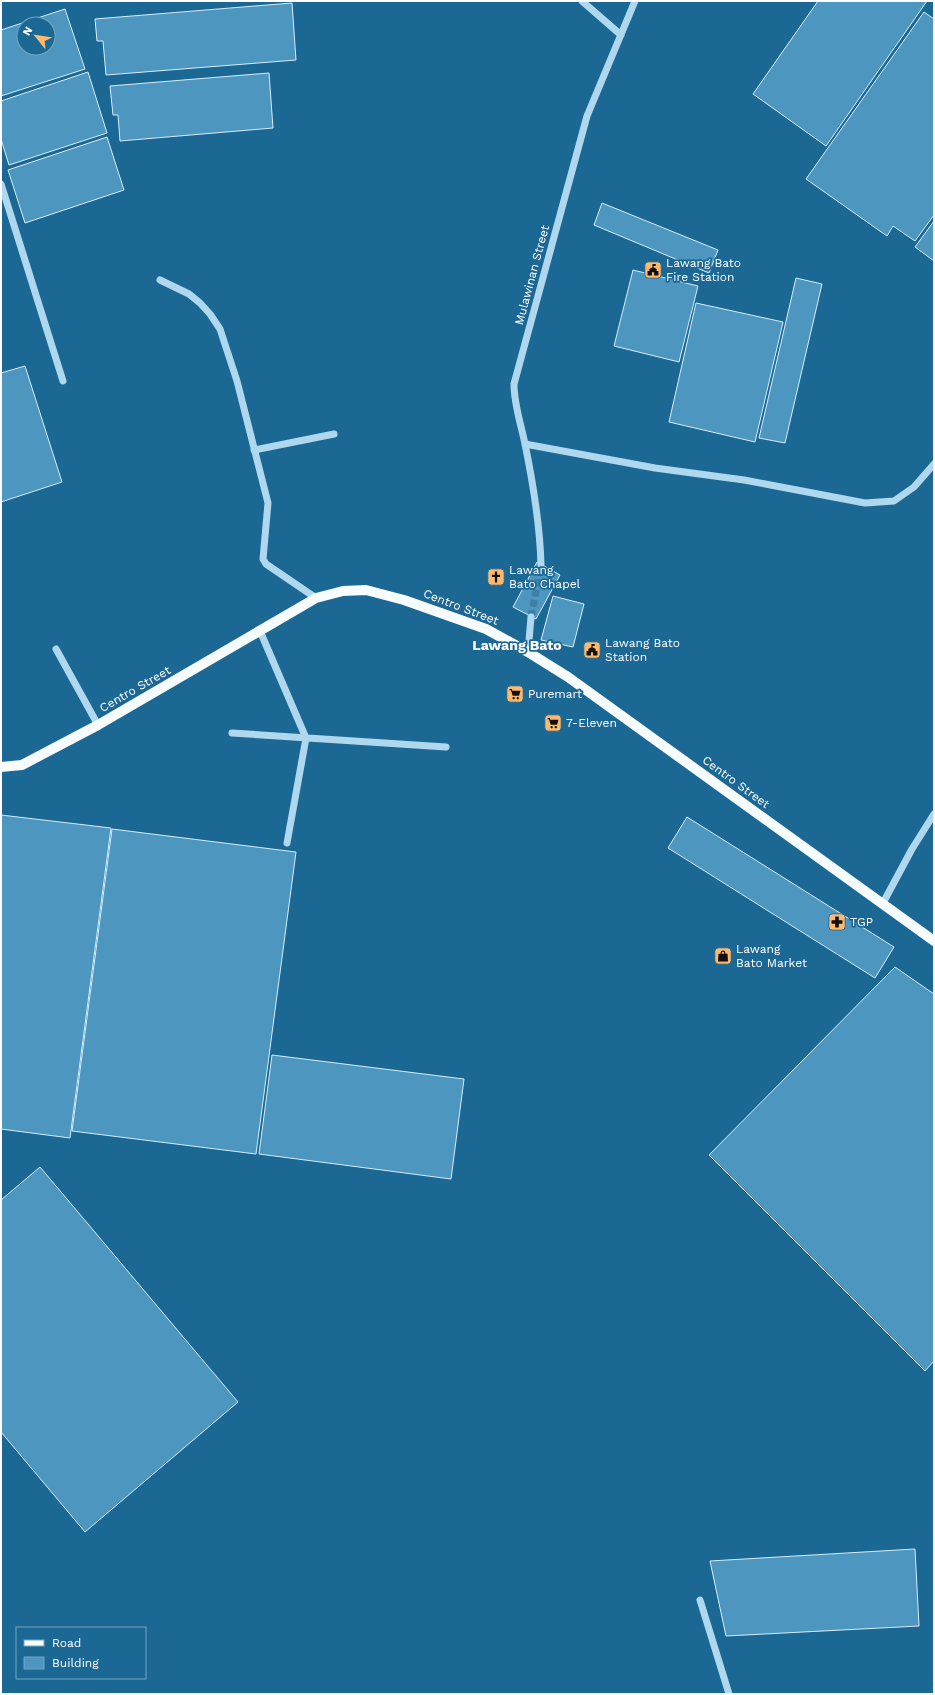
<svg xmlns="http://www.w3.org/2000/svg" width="935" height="1695" font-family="'Work Sans',sans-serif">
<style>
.building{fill:#4d96bf;stroke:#d6edfb;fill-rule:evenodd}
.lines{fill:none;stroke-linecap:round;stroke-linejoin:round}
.minor-tunnel{stroke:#3e7fa5;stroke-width:7;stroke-dasharray:7 3.5;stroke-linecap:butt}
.minor{stroke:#afd8ef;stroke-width:7}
.major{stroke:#f7fcff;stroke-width:10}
.labels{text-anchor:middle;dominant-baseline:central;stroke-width:3.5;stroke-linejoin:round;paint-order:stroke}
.poi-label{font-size:12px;fill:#fff;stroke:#1c6895;text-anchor:start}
.street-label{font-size:12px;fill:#fff;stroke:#1c6895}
.quarter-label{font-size:14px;font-weight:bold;fill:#fff;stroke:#1c6895}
</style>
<rect width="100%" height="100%" fill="#1c6895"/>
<path class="building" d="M818,1H927L826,146L753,94Z
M292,3L296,60L106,75L103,41H97L95,19Z
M65,9L85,69L1,96V30ZM24,24H48V48H24Z
M924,12L934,19V215L915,241L893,226L887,236L806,179Z
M88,72L107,133L9,165L1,139V101Z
M269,73L273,128L120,141L118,115H113L110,86Z
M107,137L124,190L25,223L8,170Z
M602,203L718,250L709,273L594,225Z
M934,221V261L915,247Z
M633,270L698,286L679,362L614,346Z
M796,278L822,284L785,443L759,438Z
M696,303L783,322L755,442L669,422Z
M25,366L62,482L1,502V373Z
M537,562L560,575L536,619L513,607Z
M553,596L584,604L573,647L541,640Z
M1,815L111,828L70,1138L1,1129Z
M687,817L894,947L875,978L668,848Z
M112,829L296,852L256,1154L72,1131Z
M895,967L934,994V1361L925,1371L709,1155Z
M272,1055L464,1079L451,1179L259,1154Z
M40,1167L238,1402L85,1532L1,1432V1200Z
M915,1549L919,1626L726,1636L710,1561Z"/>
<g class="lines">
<path class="minor-tunnel" d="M531,617L541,565"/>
<path class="minor" d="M582,1L621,35
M1,184L63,381
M160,280L189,294L200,303L210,314L220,329L237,381L268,503L263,559L266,564L316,598
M525,444L655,468L744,480L865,503L894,501L914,487L934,464
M254,450L334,434
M541,565C540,524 533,483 525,444C521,424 514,405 514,384L587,116L635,1
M260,631L306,738L287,843
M56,649L98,725
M528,652L531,617
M232,733L446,747
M883,903L912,849L934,814
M700,1600L729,1694"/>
<path class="major" d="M1,767L22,765L98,725L316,598L343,591L366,590L404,600L486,629L528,652L568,677L934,941"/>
</g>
<defs>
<symbol id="civic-square" viewBox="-11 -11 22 22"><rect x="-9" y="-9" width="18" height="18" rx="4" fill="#ffb96d" stroke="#1c6895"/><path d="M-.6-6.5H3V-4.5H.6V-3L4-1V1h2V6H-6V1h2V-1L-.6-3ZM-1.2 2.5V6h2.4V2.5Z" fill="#111"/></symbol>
<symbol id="church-square" viewBox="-11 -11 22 22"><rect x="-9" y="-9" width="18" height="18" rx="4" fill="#ffb96d" stroke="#1c6895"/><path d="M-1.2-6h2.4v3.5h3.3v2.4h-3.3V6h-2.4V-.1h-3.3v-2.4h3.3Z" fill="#111"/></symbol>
<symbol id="supermarket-square" viewBox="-11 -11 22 22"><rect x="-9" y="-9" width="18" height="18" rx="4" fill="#ffb96d" stroke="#1c6895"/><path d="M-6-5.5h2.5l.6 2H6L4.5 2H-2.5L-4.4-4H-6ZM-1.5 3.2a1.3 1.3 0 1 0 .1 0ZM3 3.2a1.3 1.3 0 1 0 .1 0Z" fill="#111"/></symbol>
<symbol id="pharmacy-square" viewBox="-11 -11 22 22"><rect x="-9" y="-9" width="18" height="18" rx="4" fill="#ffb96d" stroke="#1c6895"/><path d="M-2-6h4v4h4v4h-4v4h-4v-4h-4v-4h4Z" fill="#111"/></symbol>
<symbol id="shop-square" viewBox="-11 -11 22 22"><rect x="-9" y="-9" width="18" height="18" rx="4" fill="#ffb96d" stroke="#1c6895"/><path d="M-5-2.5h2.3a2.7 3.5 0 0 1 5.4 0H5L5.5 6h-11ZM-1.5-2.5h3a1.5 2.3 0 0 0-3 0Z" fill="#111"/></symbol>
</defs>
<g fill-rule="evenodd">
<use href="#civic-square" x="643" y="260" width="20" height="20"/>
<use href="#church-square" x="486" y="567" width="20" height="20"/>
<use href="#civic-square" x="582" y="640" width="20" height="20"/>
<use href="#supermarket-square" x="505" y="684" width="20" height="20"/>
<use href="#supermarket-square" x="543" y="713" width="20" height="20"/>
<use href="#pharmacy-square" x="827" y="912" width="20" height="20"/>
<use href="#shop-square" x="713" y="946" width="20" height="20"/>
</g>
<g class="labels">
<g class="poi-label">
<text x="666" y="263">Lawang Bato<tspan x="666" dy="14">Fire Station</tspan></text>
<text x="509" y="570">Lawang<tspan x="509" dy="14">Bato Chapel</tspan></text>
<text x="605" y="643">Lawang Bato<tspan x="605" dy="14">Station</tspan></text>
<text x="528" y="694">Puremart</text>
<text x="566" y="723">7-Eleven</text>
<text x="850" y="922">TGP</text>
<text x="736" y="949">Lawang<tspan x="736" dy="14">Bato Market</tspan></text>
</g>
<g class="street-label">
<text transform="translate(532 275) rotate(-75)">Mulawinan Street</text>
<text transform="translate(461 607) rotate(21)">Centro Street</text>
<text transform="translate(135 689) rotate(-30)">Centro Street</text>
<text transform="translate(736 782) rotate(36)">Centro Street</text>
</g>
<g class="quarter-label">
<text x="517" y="645">Lawang Bato</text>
</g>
</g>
<rect width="935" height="1695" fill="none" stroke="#ffffff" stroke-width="4"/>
<rect x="16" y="1627" width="130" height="52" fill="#1c6895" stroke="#77a4bf"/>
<rect x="24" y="1640" width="20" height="6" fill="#f7fcff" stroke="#77a4bf"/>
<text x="52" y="1647" font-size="12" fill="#ffffff">Road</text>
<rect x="24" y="1657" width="20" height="12" fill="#4d96bf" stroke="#77a4bf"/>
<text x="52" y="1667" font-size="12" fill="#ffffff">Building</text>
<g transform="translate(36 36) rotate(300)"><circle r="19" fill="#1c6895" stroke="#77a4bf"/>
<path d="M0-3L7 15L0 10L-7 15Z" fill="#ffb96d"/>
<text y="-6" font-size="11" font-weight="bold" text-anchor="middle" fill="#ffffff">N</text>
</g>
</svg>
